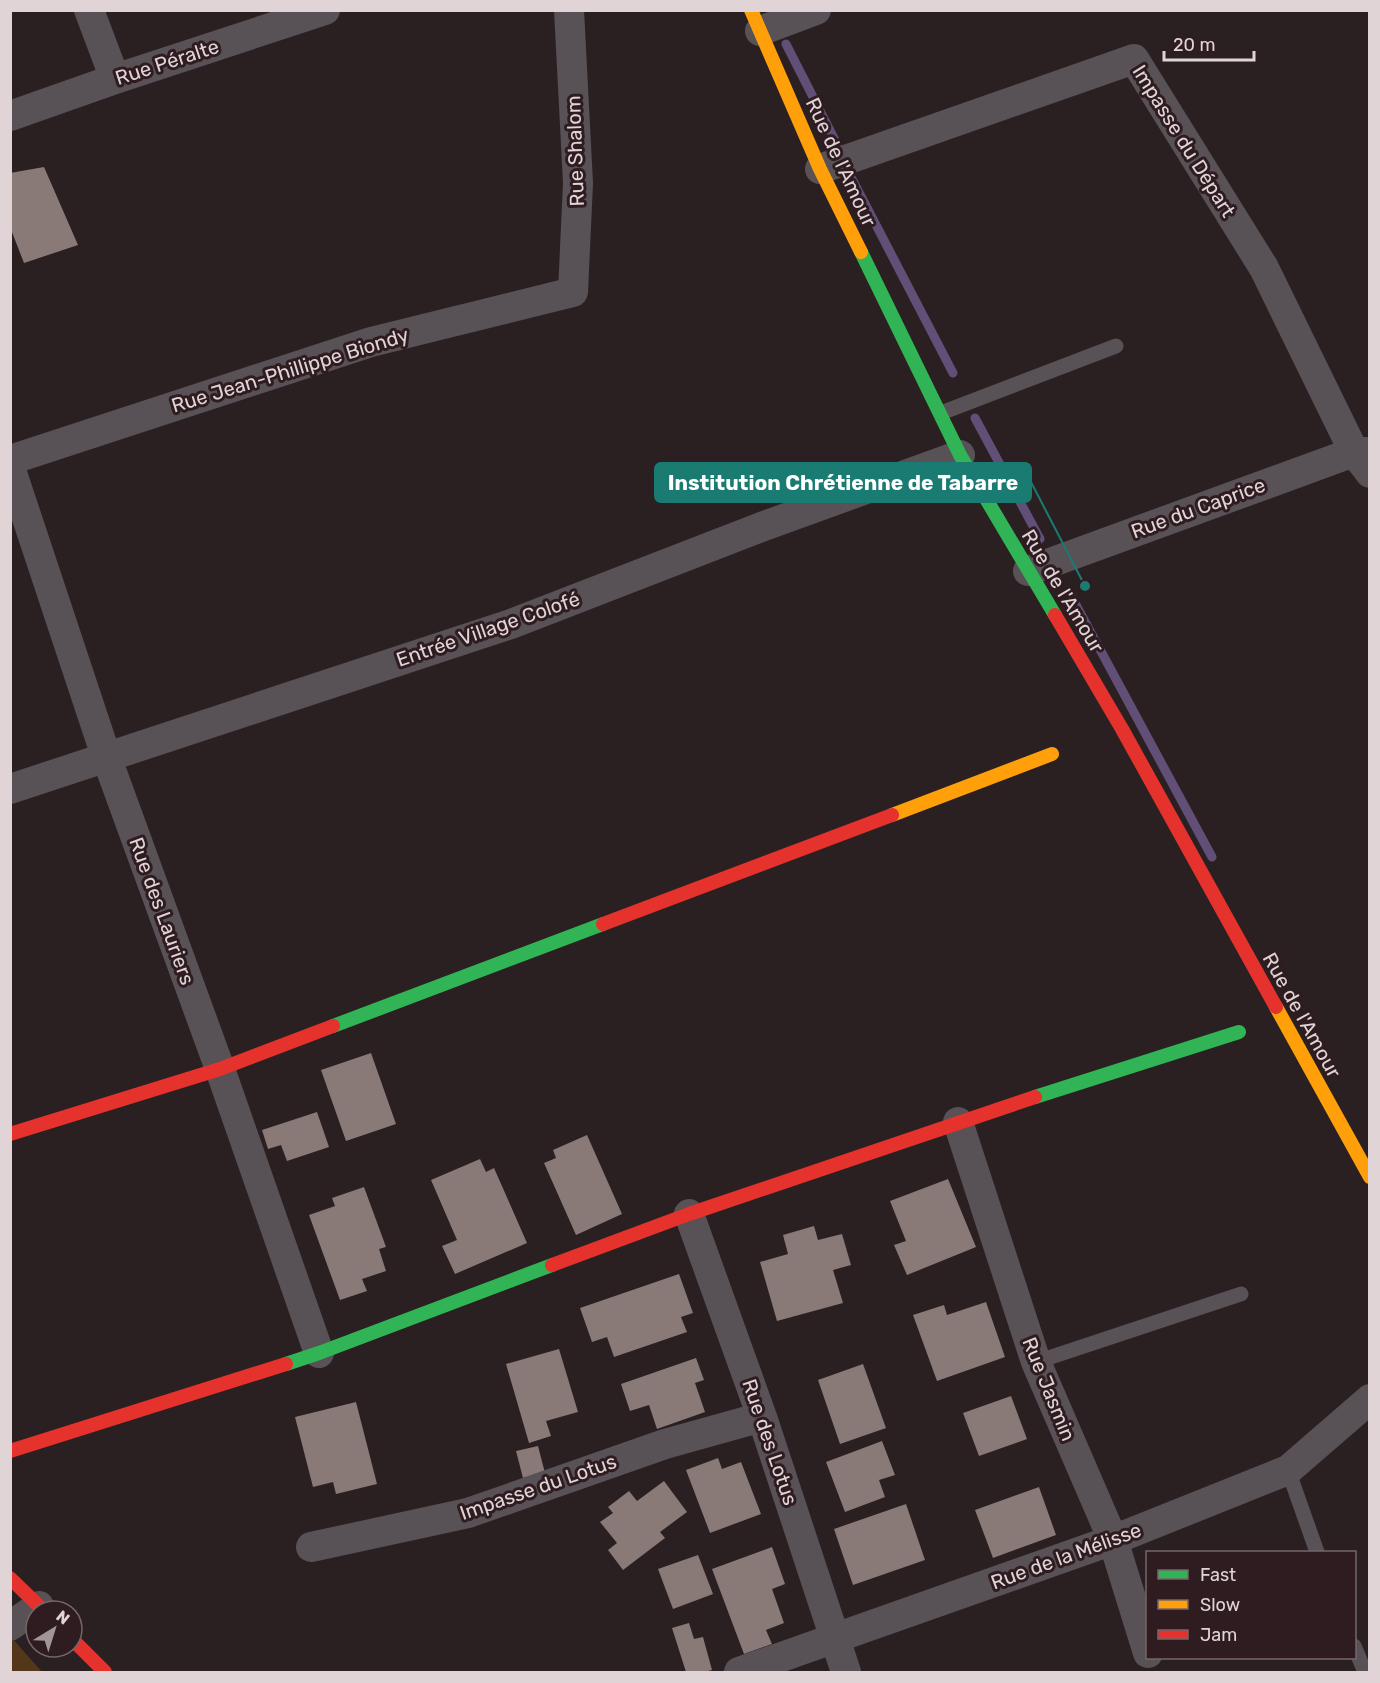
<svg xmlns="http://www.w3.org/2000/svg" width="1380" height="1683" font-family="Rubik,sans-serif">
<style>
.green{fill:#533718}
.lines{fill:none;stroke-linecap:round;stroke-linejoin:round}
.stream{stroke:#614f78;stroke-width:9}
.building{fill:#897977}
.lane{stroke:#585156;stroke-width:15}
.street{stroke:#585156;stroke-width:30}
.fast{stroke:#30b455;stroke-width:14}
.slow{stroke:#ff9f0a;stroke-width:14}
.jam{stroke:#e5322d;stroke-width:14}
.labels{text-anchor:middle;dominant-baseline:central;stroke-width:6;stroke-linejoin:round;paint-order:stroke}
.street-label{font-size:20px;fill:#e1d4d7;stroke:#2e1c20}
.leader{fill:none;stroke:#1a7b73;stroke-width:2}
.callout-dot{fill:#1a7b73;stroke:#2e1c20;stroke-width:2}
.callout{fill:#1a7b73;stroke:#1a7b73;stroke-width:2}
.callout-label{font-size:21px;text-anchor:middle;font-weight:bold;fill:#fff}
</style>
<rect width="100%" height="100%" fill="#2a2022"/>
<path class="green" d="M11,1637L42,1672H11Z"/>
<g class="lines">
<path class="stream" d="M786,44L839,148
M850,175L953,373
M975,418L1040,539
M1069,592L1212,857"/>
</g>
<path class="building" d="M44,167L78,245L24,263L10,227V173Z
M371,1053L396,1124L346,1141L321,1070Z
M317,1112L329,1147L287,1161L281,1145L268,1149L262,1130Z
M587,1135L622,1214L576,1235L544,1163L556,1158L553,1150Z
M480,1159L486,1172L494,1168L527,1243L455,1274L442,1246L457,1240L431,1180Z
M948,1179L976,1247L907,1275L894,1245L906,1241L890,1201Z
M364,1187L386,1247L379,1249L386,1271L362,1279L367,1291L340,1300L309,1215L335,1206L332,1198Z
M814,1226L818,1240L842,1234L851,1265L833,1270L843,1303L777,1321L760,1262L788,1254L783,1235Z
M679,1274L693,1313L681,1317L687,1332L614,1357L607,1337L592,1342L580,1308Z
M986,1302L1005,1357L937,1381L913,1315L944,1305L947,1315Z
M559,1349L578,1412L546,1421L551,1436L529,1443L506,1364Z
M696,1358L704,1380L695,1383L705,1412L657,1429L649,1405L630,1411L621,1384Z
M863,1364L886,1428L840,1444L818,1380Z
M1011,1396L1027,1439L979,1456L963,1413Z
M356,1402L377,1484L336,1494L333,1482L313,1487L295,1417Z
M882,1441L895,1475L879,1480L885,1497L845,1512L826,1462Z
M538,1446L545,1473L523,1478L516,1451Z
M718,1458L722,1469L741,1462L761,1514L710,1533L686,1470Z
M664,1481L687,1512L660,1532L665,1538L623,1570L608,1550L617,1543L600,1522L613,1513L608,1507L629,1491L637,1501Z
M1039,1487L1056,1535L993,1558L975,1510Z
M906,1504L925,1560L853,1585L834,1529Z
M772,1547L785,1584L772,1589L784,1623L766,1630L772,1644L744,1654L712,1569Z
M698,1555L713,1594L673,1609L658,1569Z
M689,1623L694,1639L703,1637L712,1670L704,1672H686L672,1628Z"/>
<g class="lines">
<path class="lane" d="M941,413L1116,346
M1036,1362L1241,1294
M1288,1470L1317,1552
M1354,1646L1365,1672"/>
<path class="street" d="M89,10L115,79
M760,31L816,10
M10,116L115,79L325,10
M820,169L1134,59L1264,268L1354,452L1370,473
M10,460L371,342L573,292L578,183L569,10
M10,467L106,756L220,1069L319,1353
M1028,571L1354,452H1370
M10,789L511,624L764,526L960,455
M958,1122L1036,1362L1113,1540L1148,1653
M689,1214L762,1417L846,1672
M311,1547L468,1513L665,1444L762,1417
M10,1626L39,1606
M739,1672L1113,1540L1288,1470L1370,1399"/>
<path class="fast" d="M861,252L960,455L1055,615
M333,1026L603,924
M1035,1097L1239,1032
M286,1364L319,1353L552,1265"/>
<path class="slow" d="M751,10L820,169L861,252
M892,815L1052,754
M1276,1007L1370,1177"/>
<path class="jam" d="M1055,615L1122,729L1276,1007
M603,924L892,815
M10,1134L220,1069L333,1026
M552,1265L689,1214L1035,1097
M10,1451L286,1364
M10,1578L44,1611
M72,1639L105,1672"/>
</g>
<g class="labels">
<g class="street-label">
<text transform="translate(167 62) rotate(-18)">Rue Péralte</text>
<text transform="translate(1184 141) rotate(58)">Impasse du Départ</text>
<text transform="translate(575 151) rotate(-92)">Rue Shalom</text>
<text transform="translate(841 162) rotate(65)">Rue de l'Amour</text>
<text transform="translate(290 370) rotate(-17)">Rue Jean-Phillippe Biondy</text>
<text transform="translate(1198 508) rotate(-20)">Rue du Caprice</text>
<text transform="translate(1063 591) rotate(59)">Rue de l'Amour</text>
<text transform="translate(488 629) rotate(-19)">Entrée Village Colofé</text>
<text transform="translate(162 911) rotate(70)">Rue des Lauriers</text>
<text transform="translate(1302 1015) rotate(61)">Rue de l'Amour</text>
<text transform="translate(1049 1389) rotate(68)">Rue Jasmin</text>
<text transform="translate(770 1442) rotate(71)">Rue des Lotus</text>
<text transform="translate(538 1487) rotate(-19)">Impasse du Lotus</text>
<text transform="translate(1066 1556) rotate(-20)">Rue de la Mélisse</text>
</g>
</g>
<path class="leader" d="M1085 586L1031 482"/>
<circle class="callout-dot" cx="1085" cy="586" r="6"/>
<rect class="callout" x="655" y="463" width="376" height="39" rx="6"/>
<g class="callout-label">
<text x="843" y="490">Institution Chrétienne de Tabarre</text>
</g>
<rect width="1380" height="1683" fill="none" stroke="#e1d4d7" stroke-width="24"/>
<rect x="1146" y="1551" width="210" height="108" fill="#2e1c20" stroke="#766669" stroke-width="1.5"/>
<rect x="1158" y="1570" width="30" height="9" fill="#30b455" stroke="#766669" stroke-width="1.5"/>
<text x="1200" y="1581" font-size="18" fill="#e1d4d7">Fast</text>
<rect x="1158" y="1600" width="30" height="9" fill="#ff9f0a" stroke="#766669" stroke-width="1.5"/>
<text x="1200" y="1611" font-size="18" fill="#e1d4d7">Slow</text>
<rect x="1158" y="1630" width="30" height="9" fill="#e5322d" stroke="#766669" stroke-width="1.5"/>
<text x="1200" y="1641" font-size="18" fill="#e1d4d7">Jam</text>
<g transform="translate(54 1629) rotate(38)"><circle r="28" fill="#2e1c20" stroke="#766669" stroke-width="1.5"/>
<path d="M0-4.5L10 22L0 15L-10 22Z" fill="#a19598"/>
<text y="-9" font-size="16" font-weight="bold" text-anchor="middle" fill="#e1d4d7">N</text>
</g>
<path d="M1164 51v9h90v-9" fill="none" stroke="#e1d4d7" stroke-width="3"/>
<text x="1173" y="51" font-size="18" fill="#e1d4d7" stroke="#2e1c20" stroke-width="4.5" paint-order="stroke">20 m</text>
</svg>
